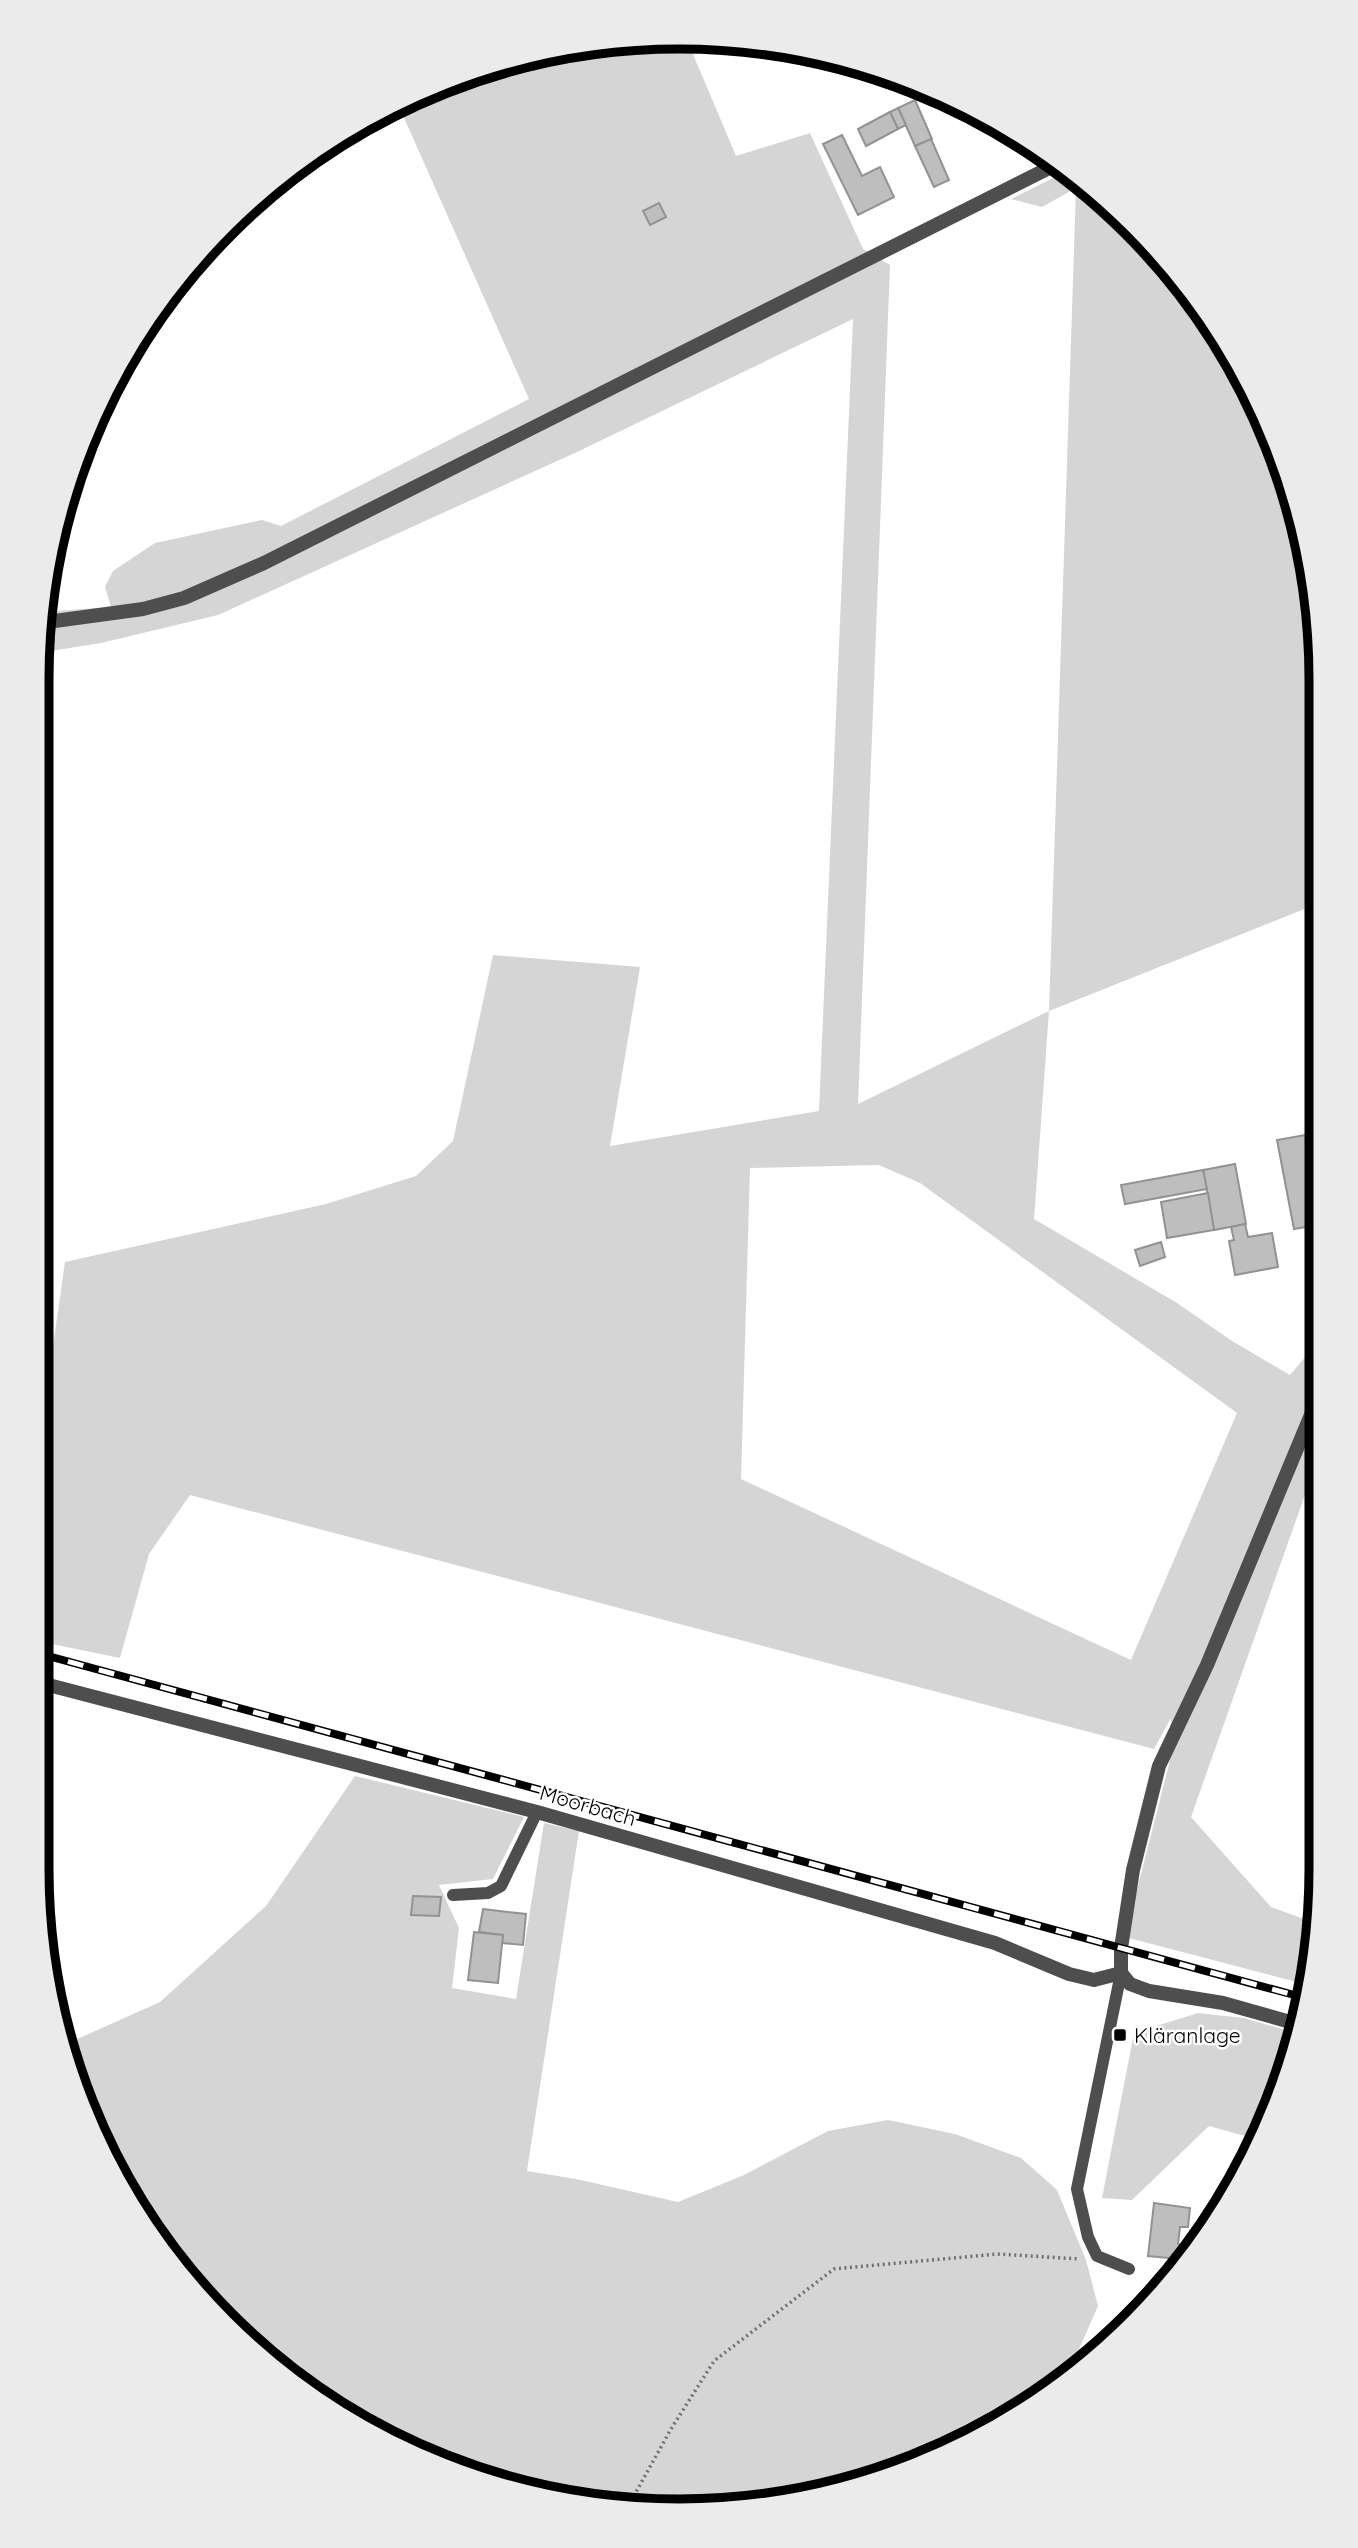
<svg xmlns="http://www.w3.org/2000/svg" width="1358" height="2548" viewBox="0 0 1358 2548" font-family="Quicksand,sans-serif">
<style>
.green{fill:#d5d5d5;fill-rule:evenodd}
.building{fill:#bebebe;stroke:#929292;stroke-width:2}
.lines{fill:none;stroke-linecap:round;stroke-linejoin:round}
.path{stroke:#707070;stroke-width:3.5;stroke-dasharray:2 3.5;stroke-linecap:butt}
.service{stroke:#4e4e4e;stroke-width:12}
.minor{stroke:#4e4e4e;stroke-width:14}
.rail-casing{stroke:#000;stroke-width:8}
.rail{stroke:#fff;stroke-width:5;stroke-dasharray:16;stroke-linecap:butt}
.poi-dot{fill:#000;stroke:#fff;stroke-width:2.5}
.labels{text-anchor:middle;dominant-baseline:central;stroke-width:5;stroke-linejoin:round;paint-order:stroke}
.street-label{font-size:21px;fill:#000;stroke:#fff}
.poi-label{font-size:21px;fill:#000;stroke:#fff;text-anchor:start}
.rim{fill:none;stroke:#000;stroke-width:9}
</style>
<rect width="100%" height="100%" fill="#fff"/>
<g class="green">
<path d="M637,38l50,2 49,116 74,-23 53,116 27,16 -32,839 191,-93 27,-823 -34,19 -31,-8 54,-27 68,53 80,98 74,149 29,179 1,253 -268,107 -15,208 143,84 55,38 58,34 28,-33v116l-127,359 80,90 47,17 -10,61 -183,-48 45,-177 1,-42 -17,31 -964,-254 -41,59 -29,104 -83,-17v-183l28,-196 261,-58 90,-28 37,-35 40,-186 147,12 -30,179 209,-35 34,-792 -276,133 -359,163 -117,28 -63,10 4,-41 69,-5 -6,-20 8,-16 42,-28 107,-23 19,6 248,-127 -132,-297 115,-43zM879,1165l41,18 317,230 -106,247 -390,-181 9,-311z"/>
<polygon points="355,1776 524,1817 493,1879 439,1885 459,1928 452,1988 516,1999 544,1823 579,1831 527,2171 576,2179 678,2202 744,2175 828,2131 888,2120 955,2134 1021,2158 1057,2190 1086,2260 1098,2306 1069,2372 925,2462 721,2510 513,2489 323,2403 170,2260 71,2076 66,2044 160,2002 266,1906"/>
<polygon points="1198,2013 1244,2018 1299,2034 1256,2139 1209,2126 1132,2200 1102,2198 1134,2033"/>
</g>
<g class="building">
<polygon points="915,100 932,139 915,146 898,108"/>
<polygon points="898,108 906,125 898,129 890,112"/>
<polygon points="890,112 898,129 866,146 858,129"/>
<polygon points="842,135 862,176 880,167 894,197 858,215 823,144"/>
<polygon points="931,139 949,180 934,187 915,146"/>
<polygon points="659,203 666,217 650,225 643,211"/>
<polygon points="1317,1133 1318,1225 1294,1229 1277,1140"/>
<polygon points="1235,1164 1246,1224 1214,1230 1203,1170"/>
<polygon points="1203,1170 1207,1189 1125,1204 1121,1185"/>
<polygon points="1208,1193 1214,1230 1167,1238 1161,1202"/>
<polygon points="1245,1224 1248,1237 1272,1233 1278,1267 1235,1275 1229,1241 1234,1240 1231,1227"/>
<polygon points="1161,1242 1165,1257 1140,1266 1135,1250"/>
<polygon points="413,1896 441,1897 439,1916 411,1915"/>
<polygon points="483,1909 526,1914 523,1945 502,1943 503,1935 479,1932"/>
<polygon points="474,1932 503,1935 498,1983 468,1980"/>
<polygon points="1154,2203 1190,2208 1188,2227 1180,2227 1178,2244 1190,2246 1179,2259 1148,2256"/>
</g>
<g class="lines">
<polyline class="path" points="631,2501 671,2429 714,2361 834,2269 997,2254 1080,2259"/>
<g class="service">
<polyline points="453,1895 488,1893 501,1886 537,1812"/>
<polyline points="1121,1973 1077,2189 1088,2237 1097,2256 1129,2269"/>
</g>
<g class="minor">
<polyline points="40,623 143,609 184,598 264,563 1055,165"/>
<polyline points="37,1682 537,1812 995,1943 1069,1974 1094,1980 1121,1973"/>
<polyline points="1301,2025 1223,2003 1149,1991 1130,1984 1121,1973 1121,1948 1133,1870 1159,1766 1207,1665 1318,1398"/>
</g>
<g class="rail-casing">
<polyline id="rail" points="37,1653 1305,1998"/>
</g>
<use href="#rail" class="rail"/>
</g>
<rect class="poi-dot" x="1113" y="2028" width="14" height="14" rx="3.5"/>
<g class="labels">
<g class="street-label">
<text transform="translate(588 1805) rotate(16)">Moorbach</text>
</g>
<g class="poi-label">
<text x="1134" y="2035">Kläranlage</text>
</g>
</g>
<path d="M0 0H1358V2548H0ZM679 49H679A630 630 0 0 1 1309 679V1869A630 630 0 0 1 679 2499H679A630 630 0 0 1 49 1869V679A630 630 0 0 1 679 49Z" fill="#ebebeb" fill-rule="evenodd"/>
<path class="rim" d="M679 49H679A630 630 0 0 1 1309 679V1869A630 630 0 0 1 679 2499H679A630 630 0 0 1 49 1869V679A630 630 0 0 1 679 49Z"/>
</svg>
